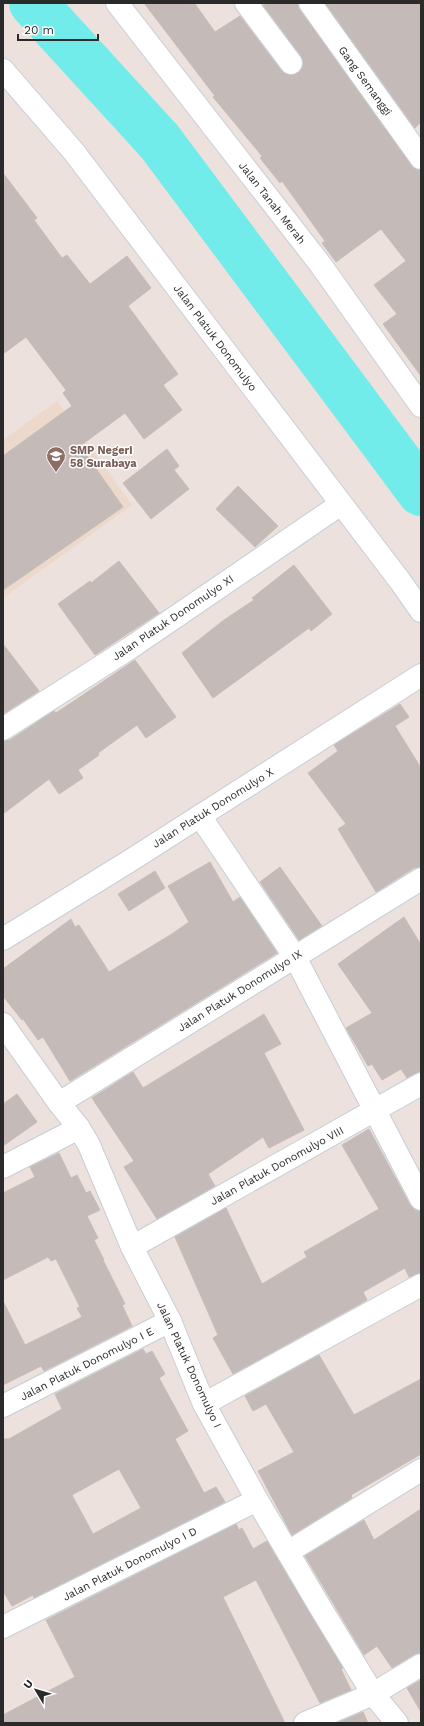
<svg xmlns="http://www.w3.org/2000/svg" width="424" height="1726" viewBox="0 0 424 1726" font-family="'Work Sans',sans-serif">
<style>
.education{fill:#edd9cc}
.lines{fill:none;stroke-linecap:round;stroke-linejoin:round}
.river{stroke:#71eceb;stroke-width:48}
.building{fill:#c4bbb9;stroke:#c7bcb6;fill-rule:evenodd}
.minor-casing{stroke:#c7ced7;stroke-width:24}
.minor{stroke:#fff;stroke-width:22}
.labels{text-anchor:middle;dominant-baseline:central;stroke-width:3;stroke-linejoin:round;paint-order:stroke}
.street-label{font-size:11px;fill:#2a2a2a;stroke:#fff}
.education-label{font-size:11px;font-weight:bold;fill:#785e54;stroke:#fff;text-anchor:start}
</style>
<rect width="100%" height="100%" fill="#ece1dc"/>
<polygon class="education" points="57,401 132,505 3,598 3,440"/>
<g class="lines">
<polyline class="river" points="33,3 160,142 421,492"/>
</g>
<g class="building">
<polygon points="144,3 195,4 215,32 240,16 281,70 286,74 292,75 298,73 302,68 303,62 301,56 263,5 267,3 298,3 300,10 411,165 416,169 421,170 421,376 383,324 397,314 374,285 406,261 381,229 336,262 322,243 325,241 282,181 280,183 260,158 262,156 213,97 215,96"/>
<polygon points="325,3 421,3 421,122 415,128"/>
<polygon points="3,173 37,218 34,220 62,258 67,255 90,284 127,256 151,288 128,306 178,374 163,385 182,410 144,439 125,413 80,446 123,507 3,590 3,456 72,406 63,393 66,390 26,337 3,354"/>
<polygon points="167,449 179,466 174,470 189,489 151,519 123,483"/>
<polygon points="238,486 278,526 255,547 216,509"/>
<polygon points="119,561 159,613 95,655 58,604 90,581 91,583"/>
<polygon points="294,565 332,614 311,631 309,628 213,698 182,653 224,620 254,600 252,598"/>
<polygon points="3,644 39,691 3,714"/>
<polygon points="135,660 176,717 146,738 137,725 98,753 99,755 78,770 83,778 59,794 49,779 3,814 3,741 10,740 54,711 56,713"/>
<polygon points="400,704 409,717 395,726 421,768 421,867 414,868 376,892 338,829 346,824 308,773 338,751 334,745"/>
<polygon points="210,862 233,902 240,897 277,953 70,1081 43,1037 38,1040 23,1019 22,1020 3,996 3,969 71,919 75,927 79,925 109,972 172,934 189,922 168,886"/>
<polygon points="280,867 322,926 299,940 260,882"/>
<polygon points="155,871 165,888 129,911 118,894"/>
<polygon points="404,917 421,945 421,1071 407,1078 401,1069 382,1080 372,1064 368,1066 346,1028 372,1013 338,964"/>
<polygon points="264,1014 281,1044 264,1053 304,1130 269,1148 263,1137 208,1174 215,1186 157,1219 124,1167 134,1161 92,1098 133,1072 143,1088"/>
<polygon points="17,1094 37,1122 3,1146 3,1104"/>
<polygon points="369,1129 410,1205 415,1210 421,1211 421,1273 409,1277 405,1268 363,1292 367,1300 233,1374 213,1338 218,1335 175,1237 226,1208 262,1284 307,1257 304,1252 379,1209 342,1145"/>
<polygon points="59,1153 71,1178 77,1175 86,1193 90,1191 100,1210 87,1216 98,1238 94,1240 104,1260 103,1260 125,1304 122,1305 132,1326 44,1371 41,1366 3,1385 3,1301 25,1345 82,1317 77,1308 80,1307 56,1259 51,1261 48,1257 3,1280 3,1193 35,1177 30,1167"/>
<path d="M143,1349l3,5 6,-3 13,23 -6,4 29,53 -13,8 29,54 12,-6 9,15 -191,96 -1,-3 -21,11 -9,-15v-152h6l53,-30 -7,-15zM119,1469l22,39 -48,26 -21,-39z"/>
<polygon points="319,1355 354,1415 421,1379 421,1454 351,1495 352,1498 292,1535 258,1471 294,1452 266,1404 253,1411 245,1396"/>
<polygon points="421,1509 421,1653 415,1654 392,1668 377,1646 364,1655 305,1556 364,1520 374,1540"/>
<polygon points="236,1524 239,1530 242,1528 253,1549 267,1541 343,1668 341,1669 351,1690 320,1703 256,1580 223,1597 285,1723 3,1723 3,1715 75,1677 46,1620"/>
<polygon points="421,1680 421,1712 407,1688"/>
<polygon points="363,1712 368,1723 337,1723"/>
</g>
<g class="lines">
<g class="minor-casing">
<g id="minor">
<polyline points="117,3 320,264 421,406"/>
<polyline points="246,3 291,63"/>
<polyline points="310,3 421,158"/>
<polyline points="3,70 74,152 400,581 421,611"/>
<polyline points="3,729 130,648 341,504"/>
<polyline points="200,816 295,957 421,1199"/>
<polyline points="3,939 128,862 421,675"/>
<polyline points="3,1024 59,1103 79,1128 89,1145 132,1247 170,1321 204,1404 257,1500 320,1607 373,1694 397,1723"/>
<polyline points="59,1103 421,879"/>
<polyline points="3,1167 79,1128"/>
<polyline points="132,1247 421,1084"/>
<polyline points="204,1404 421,1285"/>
<polyline points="3,1406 170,1321"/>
<polyline points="288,1552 421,1470"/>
<polyline points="3,1627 257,1500"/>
<polyline points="305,1723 373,1694 421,1665"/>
</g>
</g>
<use href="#minor" class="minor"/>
</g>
<defs>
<g id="school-pin" transform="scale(1)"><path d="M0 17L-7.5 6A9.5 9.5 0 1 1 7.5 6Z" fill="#8d6e63" stroke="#fff"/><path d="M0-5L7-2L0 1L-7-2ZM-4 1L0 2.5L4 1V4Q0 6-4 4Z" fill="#fff"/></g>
</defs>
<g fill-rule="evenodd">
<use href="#school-pin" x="56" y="456"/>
</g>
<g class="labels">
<g class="street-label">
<text transform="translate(365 81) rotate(54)">Gang Semanggi</text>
<text transform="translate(272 203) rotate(52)">Jalan Tanah Merah</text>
<text transform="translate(215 338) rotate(53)">Jalan Platuk Donomulyo</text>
<text transform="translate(173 618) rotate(-34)">Jalan Platuk Donomulyo XI</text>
<text transform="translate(213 808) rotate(-32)">Jalan Platuk Donomulyo X</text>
<text transform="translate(240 991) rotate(-32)">Jalan Platuk Donomulyo IX</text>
<text transform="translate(277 1166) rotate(-29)">Jalan Platuk Donomulyo VIII</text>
<text transform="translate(87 1364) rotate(-27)">Jalan Platuk Donomulyo I E</text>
<text transform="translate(189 1365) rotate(65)">Jalan Platuk Donomulyo I</text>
<text transform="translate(130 1564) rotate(-27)">Jalan Platuk Donomulyo I D</text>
</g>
<g class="education-label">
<text x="70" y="450">SMP Negeri<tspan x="70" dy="13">58 Surabaya</tspan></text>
</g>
</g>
<rect width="424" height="1726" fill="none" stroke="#2a2a2a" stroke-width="8"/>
<g transform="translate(36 1690) rotate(308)" stroke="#ffffff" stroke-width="3" paint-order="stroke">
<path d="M0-3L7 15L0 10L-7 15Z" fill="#2a2a2a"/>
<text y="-6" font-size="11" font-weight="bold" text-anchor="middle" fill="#2a2a2a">U</text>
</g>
<path d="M18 34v6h80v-6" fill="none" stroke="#2a2a2a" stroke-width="2"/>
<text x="24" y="34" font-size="12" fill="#2a2a2a" stroke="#ffffff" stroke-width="3" paint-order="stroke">20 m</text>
</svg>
